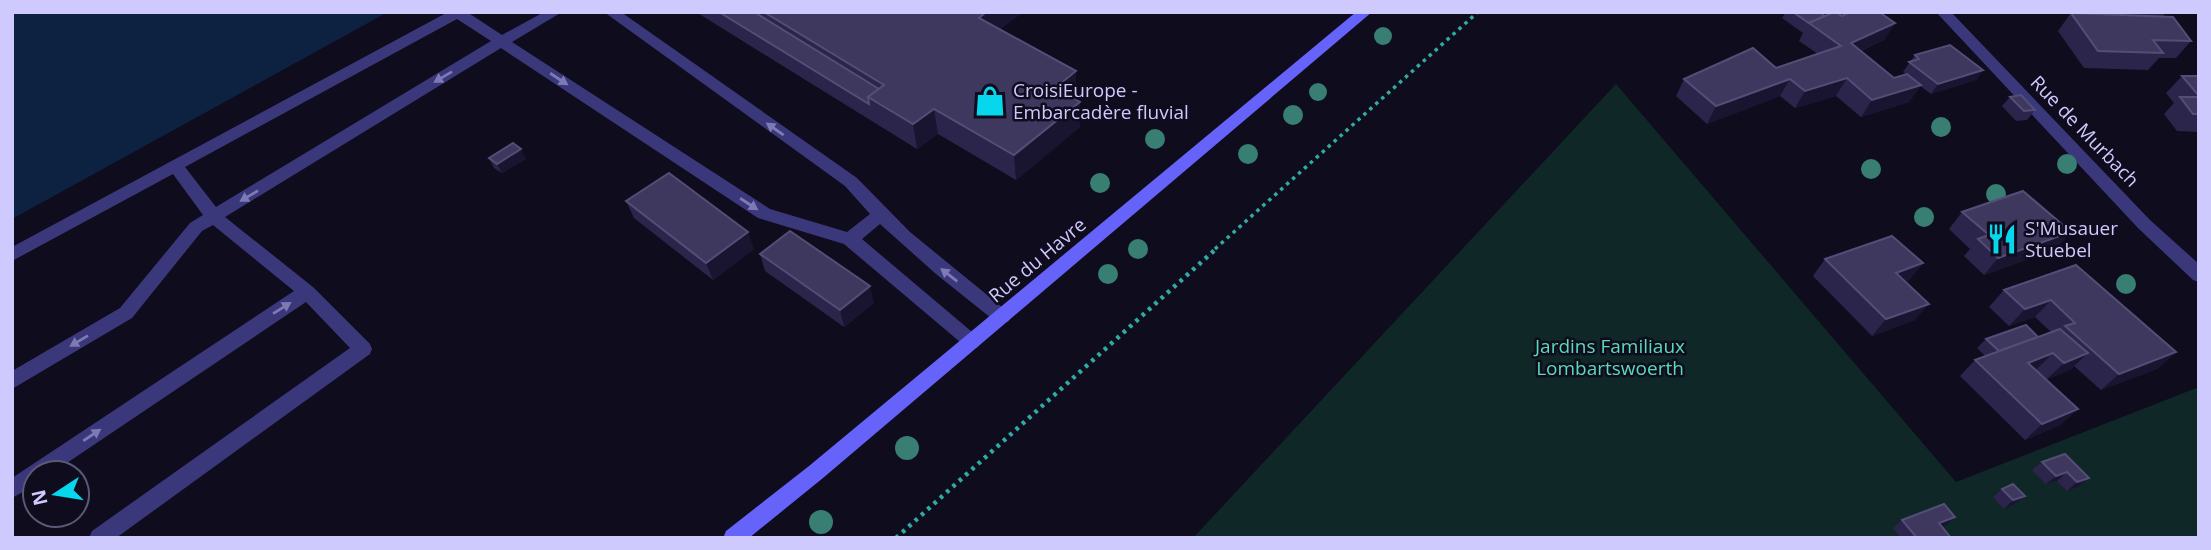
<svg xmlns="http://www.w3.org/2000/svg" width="2211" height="550" viewBox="0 0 2211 550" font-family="'Open Sans',sans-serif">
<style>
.green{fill:#0f2726}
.water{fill:#0d2140}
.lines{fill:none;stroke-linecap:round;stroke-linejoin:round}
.path-far1{stroke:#30aba3;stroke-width:3.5;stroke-dasharray:3.5 4.5;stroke-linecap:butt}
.path{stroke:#30aba3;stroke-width:4.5;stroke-dasharray:3.5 5;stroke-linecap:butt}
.service{fill:#3a387b;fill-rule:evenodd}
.minor{fill:#3a387b;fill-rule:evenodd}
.secondary{fill:#6663fb;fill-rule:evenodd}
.tree{fill:#387e73}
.wall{fill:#2c254b}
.shaded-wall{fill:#191430}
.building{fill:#3e375e;stroke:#544e77;stroke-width:2}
.oneway{fill:#7d7ab6}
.labels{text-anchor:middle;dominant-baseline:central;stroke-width:5;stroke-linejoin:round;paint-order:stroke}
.poi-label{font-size:19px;fill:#cfcafe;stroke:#0f0c1d;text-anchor:start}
.street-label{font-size:19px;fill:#cfcafe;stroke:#0f0c1d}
.park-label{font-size:19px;fill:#59dbb9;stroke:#0f0c1d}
</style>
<rect width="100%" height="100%" fill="#0f0c1d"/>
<polygon class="green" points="1616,84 1956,482 2199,387 2199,538 1193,538"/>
<polygon class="water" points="12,12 388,12 12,219"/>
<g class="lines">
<polyline class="path-far1" points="1215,249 1478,12"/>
<polyline class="path" points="896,538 1217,248"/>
<path class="service" d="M448,12h19l35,23 42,-23h18l-50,30 258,167 77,23 23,-18 -25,-28 -241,-174h17l236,166 53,54 98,80 3,5 -3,5h-12l-60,-48 -56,-50 -18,15 116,98 3,5 -3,5 -6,2 -6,-2 -122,-103 -86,-26 -257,-170 -276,169 88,70 57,57 2,5 -2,5 -254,184h-27l3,-7 258,-183 -44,-46 -254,171h-17v12l-23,13v-20l282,-187 -81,-66 -11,6 -70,87 -120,71v-18l108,-63 70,-85 13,-8 -30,-41 -161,87v-14zM457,19l34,22 -275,166 -31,-40z"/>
<polygon class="minor" points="1936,12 1951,12 2150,220 2199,264 2199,282 2193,280 2138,228"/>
<polygon class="secondary" points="1356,12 1372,12 823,478 749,538 723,538 726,531 809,466"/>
</g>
<g class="tree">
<circle cx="1383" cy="36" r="9"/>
<circle cx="1318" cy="92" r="9"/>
<circle cx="1293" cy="115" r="10"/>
<circle cx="1941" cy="127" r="10"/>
<circle cx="1155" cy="139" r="10"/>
<circle cx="1248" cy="154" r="10"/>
<circle cx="2067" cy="164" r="10"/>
<circle cx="1871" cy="169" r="10"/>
<circle cx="1100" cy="183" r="10"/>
<circle cx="1996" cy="194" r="10"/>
<circle cx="1924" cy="217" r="10"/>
<circle cx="1138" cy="249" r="10"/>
<circle cx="1108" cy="274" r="10"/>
<circle cx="2126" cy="284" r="10"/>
<circle cx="907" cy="448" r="12"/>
<circle cx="821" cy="522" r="12"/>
</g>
<g class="wall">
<polygon points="696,12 1023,12 1000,29 1076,71 1076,96 1074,98 1080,127 1016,180 938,134 917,149"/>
<polygon points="1786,12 1819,12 1825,16 1842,16 1895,23 1884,40 1861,51 1894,78 1906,74 1903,72 1915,55 1983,70 1976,80 1931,94 1920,86 1909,102 1861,117 1836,96 1795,108 1780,96 1707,124 1676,96 1684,79 1776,68 1818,54 1799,41 1803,33 1782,18"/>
<polygon points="2104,12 2166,12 2162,17 2191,41 2176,58 2159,58 2148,70 2084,68 2058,31 2071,13 2106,15"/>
<polygon points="2182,76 2199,76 2199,132 2177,131 2164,114 2174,103 2166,93"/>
<polygon points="2010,97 2035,110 2027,120 2016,121 2002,106"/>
<polygon points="489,158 526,159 502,173 494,168"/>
<polygon points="626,201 754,249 713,280 634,218"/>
<polygon points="1962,212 2056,249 1984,275 1964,256 1970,249 1949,229"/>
<polygon points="760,254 874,303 844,327 765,271"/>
<polygon points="1825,259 1923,263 1909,280 1906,281 1915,320 1872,336 1813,276"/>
<polygon points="2076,265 2176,352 2157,369 2101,390 2074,366 2070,370 2047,379 2036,370 2078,409 2060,425 2025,440 1960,376 1975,360 1985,356 1977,348 1986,339 2038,337 2051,332 2035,317 2009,326 1989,307 2004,290"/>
<polygon points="2042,462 2089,478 2078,487 2067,491 2057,481 2046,484 2032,470"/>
<polygon points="2002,489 2025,496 2015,504 2004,509 1993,497"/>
<polygon points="1902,520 1946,526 1942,527 1951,538 1901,538 1893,528"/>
</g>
<g class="shaded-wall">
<polygon points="986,12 1023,12 982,42 979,18"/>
<polygon points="1895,23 1884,40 1840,60 1851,43"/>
<polygon points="1983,70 1976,80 1931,94 1938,84"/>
<polygon points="1076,71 1076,96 1057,113 1055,88"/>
<polygon points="1847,78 1836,96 1795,108 1805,91"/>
<polygon points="1790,79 1780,96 1707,124 1716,106"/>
<polygon points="1921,85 1909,102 1861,117 1872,100"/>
<polygon points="1080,102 1080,127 1016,180 1014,155"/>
<polygon points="934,109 938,134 917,149 913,124"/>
<polygon points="521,149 526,159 502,173 497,164"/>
<polygon points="748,232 754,249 713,280 706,263"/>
<polygon points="2071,232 2056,249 1984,275 1998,258"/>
<polygon points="1923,263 1909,280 1883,290 1896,273"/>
<polygon points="870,286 874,303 844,327 840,310"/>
<polygon points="2051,300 2035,317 2009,326 2025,309"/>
<polygon points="1929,304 1915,320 1872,336 1886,319"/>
<polygon points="2176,352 2157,369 2101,390 2119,374"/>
<polygon points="2053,353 2036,370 2012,379 2028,363"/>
<polygon points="2088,353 2070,370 2047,379 2064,363"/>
<polygon points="2078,409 2060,425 2025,440 2042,424"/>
<polygon points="2067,472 2057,481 2046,484 2056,476"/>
<polygon points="2089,478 2078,487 2067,491 2077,482"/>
<polygon points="2025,496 2015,504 2004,509 2013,500"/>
<polygon points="1955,517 1946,526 1930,531 1939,523"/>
</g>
<g class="building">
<polygon points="719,12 754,12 879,89 868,97 869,104"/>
<polygon points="764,12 986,12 979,18 1076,71 1055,88 1080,102 1014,155 934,109 913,124 868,97 884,85"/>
<polygon points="1793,12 1819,12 1825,16 1809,23"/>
<polygon points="1834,12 1836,12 1842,16 1850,12 1879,12 1895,23 1851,43 1894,78 1907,74 1921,85 1872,100 1847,78 1805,91 1790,79 1716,106 1684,79 1753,48 1776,68 1841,46 1809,23"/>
<polygon points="2071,13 2173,17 2191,41 2153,40 2163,53 2098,51"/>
<polygon points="1950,45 1983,70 1938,84 1909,62 1919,59 1915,55"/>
<polygon points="2182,76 2199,76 2199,96"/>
<polygon points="2021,95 2035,110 2024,111 2010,97"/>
<polygon points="2180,97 2199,97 2199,114 2193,114"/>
<polygon points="513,143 521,149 497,164 489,158"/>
<polygon points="669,173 748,232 706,263 626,201"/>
<polygon points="2023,191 2071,232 1998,258 1978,239 1989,235 1962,212"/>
<polygon points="790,231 870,286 840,310 760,254"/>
<polygon points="1892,236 1923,263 1896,273 1929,304 1886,319 1825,259"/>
<polygon points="2076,265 2176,352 2119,374 2065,326 2075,323 2051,300 2025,309 2004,290"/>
<polygon points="2026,325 2038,337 1999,351 1986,339"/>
<polygon points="2060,329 2088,353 2064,363 2053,353 2028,363 2078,409 2042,424 1975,360"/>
<polygon points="2065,454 2089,478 2077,482 2067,472 2056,476 2042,462"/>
<polygon points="2013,484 2025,496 2013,500 2002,489"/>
<polygon points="1944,504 1955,517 1939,523 1951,538 1917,538 1902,520"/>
</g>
<defs><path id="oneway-solid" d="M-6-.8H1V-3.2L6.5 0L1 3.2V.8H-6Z" transform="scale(1.75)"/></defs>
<g class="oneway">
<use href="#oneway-solid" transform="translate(443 77) rotate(149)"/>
<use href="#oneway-solid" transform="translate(559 79) rotate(33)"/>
<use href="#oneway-solid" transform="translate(775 129) rotate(-145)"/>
<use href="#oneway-solid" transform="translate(249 196) rotate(149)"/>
<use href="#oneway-solid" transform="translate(749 204) rotate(33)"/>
<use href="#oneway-solid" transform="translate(949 275) rotate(-142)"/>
<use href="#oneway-solid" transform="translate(282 308) rotate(-32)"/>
<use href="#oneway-solid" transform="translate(79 341) rotate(149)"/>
<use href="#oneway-solid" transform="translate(92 435) rotate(-34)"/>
</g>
<defs>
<g id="shop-bare" transform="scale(2.415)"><path d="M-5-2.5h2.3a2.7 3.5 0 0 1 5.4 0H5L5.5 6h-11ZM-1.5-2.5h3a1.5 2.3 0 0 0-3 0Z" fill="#06d7ed" stroke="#0f0c1d" stroke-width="2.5" paint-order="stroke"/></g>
<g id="restaurant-bare" transform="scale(2.415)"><path d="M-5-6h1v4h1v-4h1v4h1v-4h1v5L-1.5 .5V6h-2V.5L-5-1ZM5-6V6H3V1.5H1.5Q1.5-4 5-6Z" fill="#06d7ed" stroke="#0f0c1d" stroke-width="2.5" paint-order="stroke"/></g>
</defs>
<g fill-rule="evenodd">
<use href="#shop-bare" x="990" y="101"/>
<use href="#restaurant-bare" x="2002" y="239"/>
</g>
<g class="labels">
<g class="poi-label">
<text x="1013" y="90">CroisiEurope -<tspan x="1013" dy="22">Embarcadère fluvial</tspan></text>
<text x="2025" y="228">S'Musauer<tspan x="2025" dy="22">Stuebel</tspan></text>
</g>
<g class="street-label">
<text transform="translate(2085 131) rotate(46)">Rue de Murbach</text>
<text transform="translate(1037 260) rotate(-40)">Rue du Havre</text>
</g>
<g class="park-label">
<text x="1610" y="346">Jardins Familiaux<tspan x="1610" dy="22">Lombartswoerth</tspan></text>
</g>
</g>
<rect width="2211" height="550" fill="none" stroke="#cfcafe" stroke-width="28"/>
<g transform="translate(56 494) rotate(258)"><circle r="33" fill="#0f0c1d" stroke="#5c5877" stroke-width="2"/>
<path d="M0-5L12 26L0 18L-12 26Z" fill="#06d7ed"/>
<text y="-10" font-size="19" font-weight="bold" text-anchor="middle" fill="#cfcafe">N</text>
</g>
</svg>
